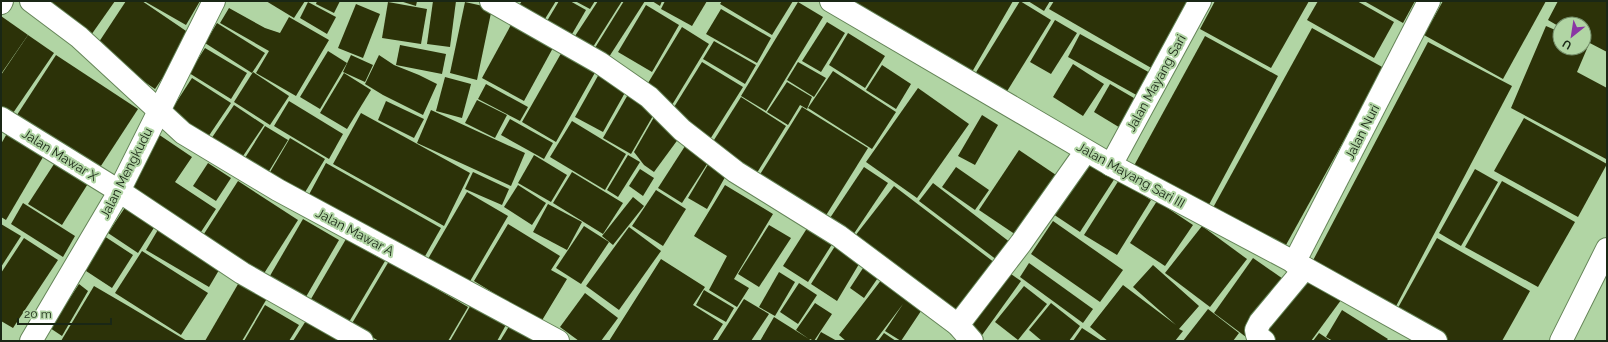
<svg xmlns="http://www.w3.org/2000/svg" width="1608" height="342" viewBox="0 0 1608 342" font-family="Raleway,sans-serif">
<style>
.building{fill:#2c3208}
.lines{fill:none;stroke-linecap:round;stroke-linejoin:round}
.minor-casing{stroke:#658558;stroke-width:24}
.minor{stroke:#fff;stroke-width:22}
.labels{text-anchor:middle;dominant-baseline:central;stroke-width:4;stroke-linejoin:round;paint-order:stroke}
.street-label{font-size:13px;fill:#1a2715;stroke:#b1d5a4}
</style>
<rect width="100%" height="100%" fill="#b1d5a4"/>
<g class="building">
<polygon points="35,1 115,1 89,38"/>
<polygon points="126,1 142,1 192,35 155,89 95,48"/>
<polygon points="144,1 200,1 186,25"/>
<polygon points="266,1 305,1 294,18"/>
<polygon points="317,1 340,1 334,13 316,4"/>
<polygon points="400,1 417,1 416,6"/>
<polygon points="433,1 456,1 450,47 427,44"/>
<polygon points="522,1 556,1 540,27 515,11"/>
<polygon points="559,1 570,1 586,10 568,41 544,26"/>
<polygon points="575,1 595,1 590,9"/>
<polygon points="598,1 622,1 593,47 575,36"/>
<polygon points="624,1 645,1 607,60 593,51"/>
<polygon points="652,1 662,1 660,6"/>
<polygon points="665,1 707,1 692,26 661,9"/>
<polygon points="722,1 793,1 772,35 720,4"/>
<polygon points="850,1 1013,1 972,72"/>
<polygon points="1020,1 1051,20 1006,93 975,74"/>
<polygon points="1028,1 1050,1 1044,11"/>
<polygon points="1054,1 1192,1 1153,69 1049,9"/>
<polygon points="1215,1 1309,1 1271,68 1200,29"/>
<polygon points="1318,1 1357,1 1394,22 1374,58 1307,20"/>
<polygon points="1364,1 1415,1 1403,23"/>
<polygon points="1443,1 1546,1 1503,79 1424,35"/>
<polygon points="1558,1 1607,1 1607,52 1584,40 1584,24 1560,24 1560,27 1548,20"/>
<polygon points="308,2 336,17 327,34 300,18"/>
<polygon points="388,2 427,9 421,44 382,38"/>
<polygon points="465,2 492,8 477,80 450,73"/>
<polygon points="798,2 823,17 766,111 741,96"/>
<polygon points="356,4 380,14 363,58 338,48"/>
<polygon points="646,5 679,25 652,72 618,52"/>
<polygon points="229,8 265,28 280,33 289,17 329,40 296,96 256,73 269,51 220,23"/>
<polygon points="721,9 771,38 757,63 706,34"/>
<polygon points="1,16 28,35 1,74"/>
<polygon points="1055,20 1077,33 1051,74 1030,62"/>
<polygon points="827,22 845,33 821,72 802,61"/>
<polygon points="217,23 265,53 252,73 205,43"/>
<polygon points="512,23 554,46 524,101 482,78"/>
<polygon points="1546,26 1560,32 1560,48 1584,48 1584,42 1589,44 1577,72 1607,88 1607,157 1606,159 1511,108"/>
<polygon points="682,27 709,44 672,105 645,88"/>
<polygon points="1312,28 1384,68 1281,254 1209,215"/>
<polygon points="848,33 885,56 865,88 829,65"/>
<polygon points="1080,34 1152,74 1140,97 1068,57"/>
<polygon points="28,35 54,53 11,116 1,109 1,75"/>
<polygon points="1205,36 1278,76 1204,214 1130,173"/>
<polygon points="714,41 756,65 745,84 703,59"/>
<polygon points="1428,42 1512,86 1393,312 1309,268"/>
<polygon points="400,45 446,54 442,74 396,65"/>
<polygon points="205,48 247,73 231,99 189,73"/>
<polygon points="563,50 597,69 556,142 522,122"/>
<polygon points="328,51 347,63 320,109 300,97"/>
<polygon points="56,55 138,109 97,172 15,118"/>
<polygon points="351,55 373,65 365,82 343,72"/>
<polygon points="379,55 394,65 419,75 437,84 423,115 383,95 365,84"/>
<polygon points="702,62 743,87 707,144 671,112"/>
<polygon points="798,62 826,78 814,97 787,80"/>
<polygon points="1073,64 1104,84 1083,116 1053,97"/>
<polygon points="882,65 911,84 896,109 866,90"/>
<polygon points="833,71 896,112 872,149 808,108"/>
<polygon points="253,72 289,96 270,125 234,102"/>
<polygon points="344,73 371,90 347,129 320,113"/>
<polygon points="599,74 627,89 603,132 575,117"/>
<polygon points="445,77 471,84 462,118 436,111"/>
<polygon points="192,78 231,103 206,140 168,115"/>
<polygon points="787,82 812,97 807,109 800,105 788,125 767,112"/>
<polygon points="486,84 528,107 520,121 478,99"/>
<polygon points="1110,84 1139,101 1122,129 1094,112"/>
<polygon points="918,88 969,124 917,198 866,162"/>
<polygon points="630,91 658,107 631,154 603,138"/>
<polygon points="741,97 786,126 755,176 709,148"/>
<polygon points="477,100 507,115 495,138 465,123"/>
<polygon points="289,101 343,134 329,159 274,126"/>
<polygon points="386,101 424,119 414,138 378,120"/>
<polygon points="234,105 264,125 237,165 207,145"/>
<polygon points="802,107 868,148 825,217 759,176"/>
<polygon points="431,110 525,153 511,186 417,143"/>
<polygon points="657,112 679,138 654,172 644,165 634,152"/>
<polygon points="361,113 470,173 444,226 333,164"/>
<polygon points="982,115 998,125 975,165 958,156"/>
<polygon points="1524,118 1607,164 1578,217 1494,171"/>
<polygon points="510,119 553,143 544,159 501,135"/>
<polygon points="572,121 626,154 605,190 550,157"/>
<polygon points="265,126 288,140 263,181 240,166"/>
<polygon points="9,130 46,152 6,220 1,217 1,144"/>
<polygon points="158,134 192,157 175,182 216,209 199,235 124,186"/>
<polygon points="290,138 325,159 301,199 266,179"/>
<polygon points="687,143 711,158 682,203 658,188"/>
<polygon points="1019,150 1059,177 1019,237 979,210"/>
<polygon points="534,155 567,175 551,202 518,183"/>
<polygon points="628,155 640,162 618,197 607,190"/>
<polygon points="56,161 89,182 62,225 28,204"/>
<polygon points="710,161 728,172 707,209 688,198"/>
<polygon points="1088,161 1115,178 1080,232 1053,214"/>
<polygon points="208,163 231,178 216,201 193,186"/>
<polygon points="326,163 441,228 420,265 305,202"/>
<polygon points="864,167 888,183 851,238 828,221"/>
<polygon points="956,167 989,190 975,210 942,187"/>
<polygon points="640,169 654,178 643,196 629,186"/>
<polygon points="1475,169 1498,182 1461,246 1439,233"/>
<polygon points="473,172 509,189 502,205 465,189"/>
<polygon points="572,172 623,203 603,234 553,203"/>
<polygon points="1119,180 1151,200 1117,255 1084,235"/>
<polygon points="238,181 298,220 263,275 202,237"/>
<polygon points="1502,181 1575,222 1538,287 1465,247"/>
<polygon points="933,183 1011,243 997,260 919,201"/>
<polygon points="518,185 546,203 532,225 504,207"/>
<polygon points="725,185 773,214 734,279 749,288 737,307 709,290 727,256 694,236"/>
<polygon points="894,186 999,266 959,316 855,236"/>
<polygon points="656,190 686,209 663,246 632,226"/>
<polygon points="467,192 508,216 469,283 428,259"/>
<polygon points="633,197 644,206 613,245 602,236"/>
<polygon points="1157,201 1193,225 1165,266 1130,243"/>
<polygon points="23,203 75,236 63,257 11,224"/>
<polygon points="128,203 157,223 138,253 108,233"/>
<polygon points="548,204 582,222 567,250 533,232"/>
<polygon points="303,219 339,240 303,302 267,281"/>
<polygon points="1053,221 1123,270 1100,302 1031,254"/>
<polygon points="811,222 836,238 808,282 783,266"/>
<polygon points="1,224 21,236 1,267"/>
<polygon points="508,224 560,256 551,270 567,279 541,322 474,281"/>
<polygon points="769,225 791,238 759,287 738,274"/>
<polygon points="584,226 609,242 581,284 556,268"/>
<polygon points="1202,226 1247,259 1210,307 1165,273"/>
<polygon points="629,227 661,251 619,310 586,286"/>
<polygon points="159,228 222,265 209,287 146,250"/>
<polygon points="104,236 133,255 112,288 83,269"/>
<polygon points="24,238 58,260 13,328 1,321 1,273"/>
<polygon points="1437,238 1530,291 1502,341 1440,341 1394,315"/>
<polygon points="346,239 385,261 349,322 311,299"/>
<polygon points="837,243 862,259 837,301 811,284"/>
<polygon points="142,251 208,293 181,335 115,293"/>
<polygon points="1253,258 1286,281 1246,337 1214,313"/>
<polygon points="661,259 705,287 693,305 723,324 712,341 609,341"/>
<polygon points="389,261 468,307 448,341 379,341 351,325"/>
<polygon points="867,262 882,272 864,298 850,288"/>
<polygon points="1029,263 1093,309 1083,323 1020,277"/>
<polygon points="1153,265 1199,306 1179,329 1183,331 1175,341 1108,341 1090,327 1123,285 1176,325 1133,287"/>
<polygon points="1004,269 1021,281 980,338 963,326"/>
<polygon points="779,272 795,282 775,316 759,307"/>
<polygon points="1311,272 1344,296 1311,341 1264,341 1262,339"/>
<polygon points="241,279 269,295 242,341 205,341"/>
<polygon points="882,279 907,299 906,300 921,311 901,341 885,331 903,304 875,341 846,341 839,335"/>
<polygon points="799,283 817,295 798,324 780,312"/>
<polygon points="79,284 88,291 62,336 50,328"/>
<polygon points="94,286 130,307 187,341 61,341"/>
<polygon points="1024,286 1047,304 1018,340 995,322"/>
<polygon points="704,290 734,308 726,322 696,305"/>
<polygon points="585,293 618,318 601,341 579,341 560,327"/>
<polygon points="744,299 769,314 751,341 717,341"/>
<polygon points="472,303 507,323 497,341 450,341"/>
<polygon points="815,303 832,314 814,341 810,339 809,341 760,341 774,317 809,339 796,330"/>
<polygon points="1051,303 1080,326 1069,341 1042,341 1029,330"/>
<polygon points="265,305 299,325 289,341 244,341"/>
<polygon points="1208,309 1239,333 1233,341 1183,341"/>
<polygon points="1342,310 1388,339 1386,341 1333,341 1326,337"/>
<polygon points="309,316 354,341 293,341"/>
<polygon points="511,323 540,341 500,341"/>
<polygon points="1082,328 1102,341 1073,341"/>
<polygon points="821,332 837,341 816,341"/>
<polygon points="884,333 896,341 878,341"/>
<polygon points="1319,333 1331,341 1313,341"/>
</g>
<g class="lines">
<g class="minor-casing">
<g id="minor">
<polyline points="31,1 79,37 183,133 278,190 558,341"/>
<polyline points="491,1 600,63 649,97 682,130 736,172 839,236 958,325 972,341"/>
<polyline points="831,1 1111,165 1305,268 1436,341"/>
<polyline points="1,3 2,1"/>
<polyline points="1,118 119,191 242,273 362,341"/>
<polyline points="1111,165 1200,1"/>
<polyline points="1294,263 1429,1"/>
<polyline points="958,325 1021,243 1086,151"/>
<polyline points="31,341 116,197 214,1"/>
<polyline points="1264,341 1257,335 1256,330 1260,322 1305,268"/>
<polyline points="1561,341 1607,249"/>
</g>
</g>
<use href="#minor" class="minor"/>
</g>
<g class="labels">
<g class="street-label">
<text transform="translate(1156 83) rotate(-61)">Jalan Mayang Sari</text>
<text transform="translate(1362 132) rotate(-63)">Jalan Nuri</text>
<text transform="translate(60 155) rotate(32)">Jalan Mawar X</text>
<text transform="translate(126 173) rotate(-63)">Jalan Mengkudu</text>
<text transform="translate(1131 175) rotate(29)">Jalan Mayang Sari III</text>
<text transform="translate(355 232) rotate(28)">Jalan Mawar A</text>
</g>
</g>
<rect width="1608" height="342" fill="none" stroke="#1a2715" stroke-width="4"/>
<g transform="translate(1572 36) rotate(210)"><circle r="19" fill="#b1d5a4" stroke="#758f6b"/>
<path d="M0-3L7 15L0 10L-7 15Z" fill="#8a36a4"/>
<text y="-6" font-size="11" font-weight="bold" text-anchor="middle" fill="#1a2715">U</text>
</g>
<path d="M18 318v6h93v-6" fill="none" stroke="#1a2715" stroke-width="2"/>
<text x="24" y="318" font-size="12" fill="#1a2715" stroke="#b1d5a4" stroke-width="3" paint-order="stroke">20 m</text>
</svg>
